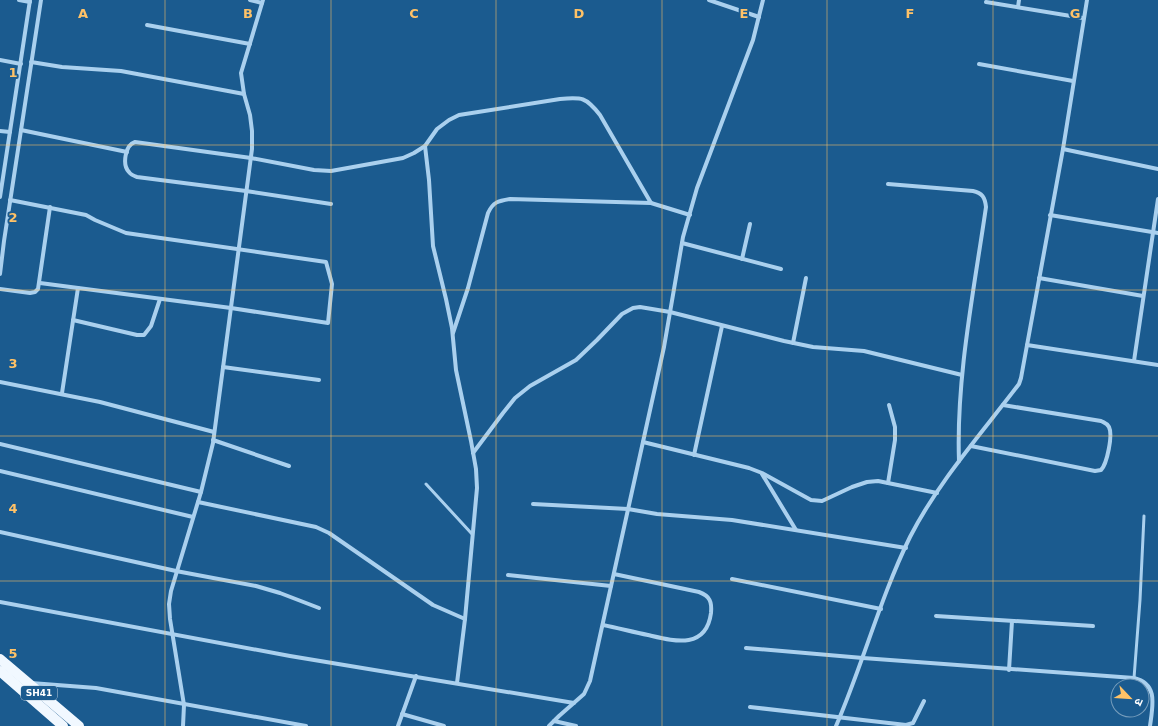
<svg xmlns="http://www.w3.org/2000/svg" width="1158" height="726" viewBox="0 0 1158 726" font-family="'DejaVu Sans','Noto Sans Devanagari',sans-serif">
<style>
.lines{fill:none;stroke-linecap:round;stroke-linejoin:round}
.lane{stroke:#aad0ee;stroke-width:3}
.street{stroke:#aad0ee;stroke-width:4}
.primary{stroke:#f1f8ff;stroke-width:10}
.grid{fill:none;stroke:#ffc267;stroke-width:1;stroke-opacity:0.55}
.labels{text-anchor:middle;dominant-baseline:central;stroke-width:4;stroke-linejoin:round;paint-order:stroke}
.shield{fill:#1b5b8f;stroke:#bbcedd;stroke-width:1}
.shield-label{font-size:9px;font-weight:bold;fill:#fff}
.grid-label{font-size:13px;text-anchor:middle;font-weight:bold;fill:#ffc267;stroke:#1b5b8f;stroke-width:4;stroke-linejoin:round;paint-order:stroke}
</style>
<rect width="100%" height="100%" fill="#1b5b8f"/>
<g class="lines">
<g class="lane">
<polyline points="426,484 472,534"/>
<polyline points="1134,678 1140,600 1144,516"/>
</g>
<g class="street">
<polyline points="19,0 30,2"/>
<polyline points="250,0 262,3"/>
<polyline points="709,0 759,17"/>
<polyline points="986,2 1083,18"/>
<polyline points="1018,7 1019,0"/>
<polyline points="147,25 250,44"/>
<polyline points="0,60 21,64"/>
<polyline points="31,62 62,67 121,71 244,94"/>
<polyline points="979,64 1073,81"/>
<polyline points="21,130 127,152"/>
<polyline points="0,131 10,132"/>
<polyline points="425,146 429,180 433,246 446,299 452,328 456,370 471,441 476,469 477,488 465,619 457,683"/>
<polyline points="1063,149 1158,169"/>
<path d="M888,184l85,7c9,2 12,6 13,16 -12,83 -30,171 -27,254"/>
<polyline points="0,197 30,0"/>
<polyline points="10,200 86,215 95,220 126,233 326,262 332,284 328,323 231,308 40,283"/>
<path d="M331,204l-85,-13 -109,-14c-3,-1 -6,-2 -8,-5 -7,-7 -4,-27 6,-30l116,16 63,12 17,1 72,-13 11,-5 11,-7 12,-17 12,-9 10,-5 101,-16c22,-2 26,-2 40,16l51,88"/>
<polyline points="1050,215 1158,233"/>
<polyline points="682,243 781,269"/>
<polyline points="742,259 750,224"/>
<polyline points="0,274 4,241 41,0"/>
<polyline points="1039,278 1143,296"/>
<polyline points="0,289 30,293 35,292 38,289 50,207"/>
<polyline points="73,320 137,335 144,335 151,326 160,299"/>
<path d="M453,333l15,-45 20,-75c5,-11 10,-12 22,-14l141,4 39,12"/>
<polyline points="793,343 806,278"/>
<polyline points="1027,345 1158,365"/>
<polyline points="1134,361 1158,199"/>
<polyline points="223,367 319,380"/>
<polyline points="0,382 100,402 214,432"/>
<polyline points="62,393 78,288"/>
<polyline points="213,440 289,466"/>
<polyline points="643,442 749,468 762,473 811,500 822,501 852,487 867,482 878,481 937,493"/>
<polyline points="0,444 201,492"/>
<path d="M971,446l124,25 6,-1c6,-6 12,-35 8,-43 -2,-4 -4,-4 -8,-6l-98,-16"/>
<polyline points="473,453 503,413 515,398 530,386 576,360 597,340 622,314 633,308 640,307 670,312 784,341 813,347 864,351 962,375"/>
<polyline points="694,455 722,326"/>
<polyline points="0,471 193,517"/>
<polyline points="762,474 796,530"/>
<polyline points="888,483 895,440 895,427 889,405"/>
<polyline points="198,502 316,527 329,533 433,605 465,619"/>
<polyline points="533,504 628,509 657,514 732,520 906,548"/>
<polyline points="0,532 176,571 256,586 280,593 319,608"/>
<polyline points="508,575 611,586"/>
<polyline points="732,579 881,609"/>
<polyline points="0,602 290,656 574,703"/>
<polyline points="936,616 1093,626"/>
<path d="M603,625c15,3 30,7 45,10 26,6 58,15 63,-22 1,-11 -1,-17 -12,-21l-85,-18"/>
<path d="M746,648l117,10 271,20c24,6 19,26 16,48"/>
<polyline points="1009,670 1012,621"/>
<polyline points="31,683 96,688 306,726"/>
<polyline points="750,707 906,725 913,723 924,701"/>
<polyline points="402,714 444,726"/>
<polyline points="554,721 576,726"/>
<polyline points="183,726 184,705 170,619 169,604 171,591 201,492 213,443 252,149 252,131 250,115 244,94 241,73 263,0"/>
<polyline points="398,726 416,676"/>
<polyline points="549,726 559,716 584,694 590,681 664,347 683,237 697,188 753,40 763,0"/>
<path d="M836,726c27,-62 44,-128 74,-189 28,-55 71,-103 109,-153l2,-6 42,-229 24,-149"/>
</g>
<g class="primary">
<polyline points="0,659 79,726"/>
<polyline points="0,671 63,726"/>
</g>
</g>
<path class="grid" d="M165,0v726M331,0v726M496,0v726M662,0v726M827,0v726M993,0v726M0,145h1158M0,290h1158M0,436h1158M0,581h1158"/>
<g class="labels">
<rect class="shield" x="21" y="686" width="36" height="14" rx="3"/>
<g class="shield-label">
<text x="39" y="693">SH41</text>
</g>
</g>
<g class="grid-label">
<text x="83" y="18">A</text>
<text x="248" y="18">B</text>
<text x="414" y="18">C</text>
<text x="579" y="18">D</text>
<text x="744" y="18">E</text>
<text x="910" y="18">F</text>
<text x="1075" y="18">G</text>
<text x="13" y="77">1</text>
<text x="13" y="222">2</text>
<text x="13" y="368">3</text>
<text x="13" y="513">4</text>
<text x="13" y="658">5</text>
</g>
<g transform="translate(1130 698) rotate(115)"><circle r="19" fill="#1b5b8f" stroke="#769dbc"/>
<path d="M0-3L7 15L0 10L-7 15Z" fill="#ffc267"/>
<text y="-6" font-size="11" font-weight="bold" text-anchor="middle" fill="#ffffff">उ</text>
</g>
</svg>
